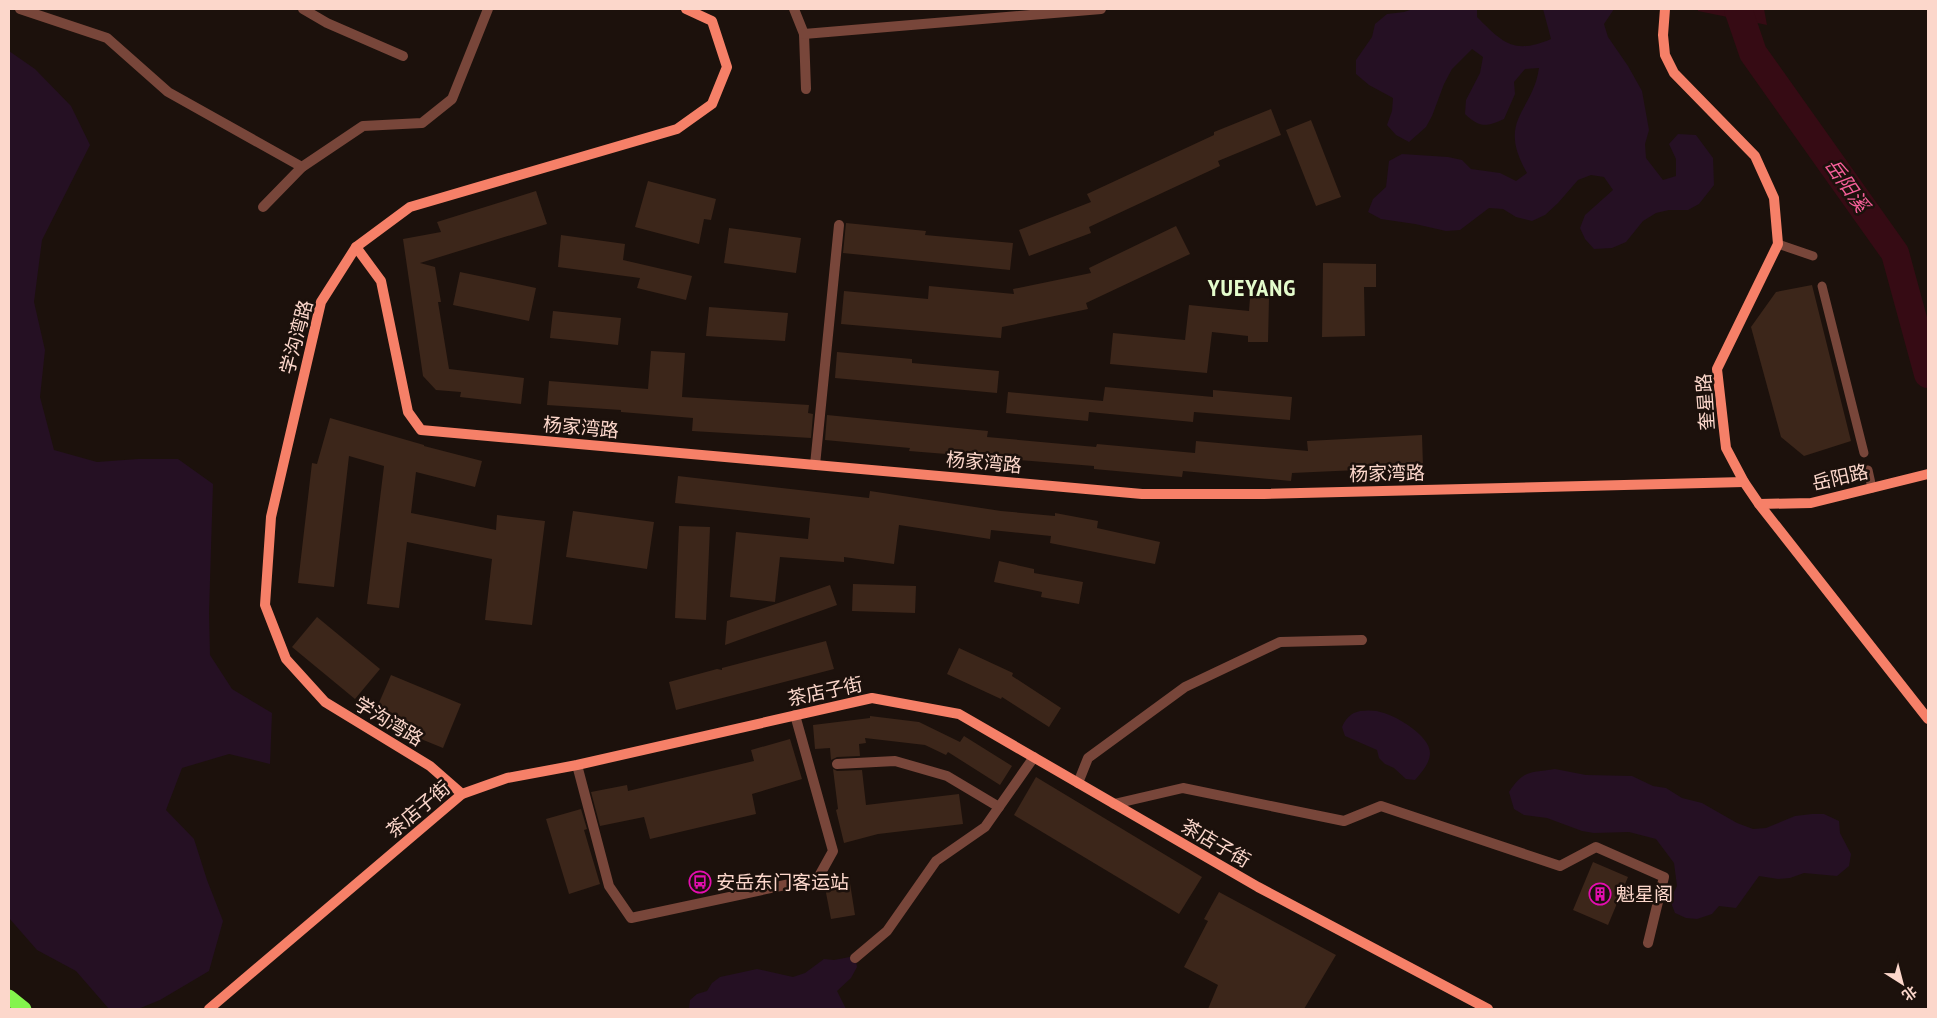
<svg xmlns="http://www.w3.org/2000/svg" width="1937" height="1018" viewBox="0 0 1937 1018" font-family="'PT Sans Narrow','Noto Sans SC',sans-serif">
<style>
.green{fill:#251023}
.water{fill:#360b14}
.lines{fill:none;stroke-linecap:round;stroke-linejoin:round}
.river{stroke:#360b14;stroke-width:28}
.building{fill:#3c261a}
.lane{stroke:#78463a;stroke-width:9}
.street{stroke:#78463a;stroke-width:10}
.secondary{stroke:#f68068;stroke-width:10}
.highway{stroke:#84f44d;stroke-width:15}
.labels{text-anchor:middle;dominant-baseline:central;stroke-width:5;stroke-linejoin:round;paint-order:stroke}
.street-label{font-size:19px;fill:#fcd7cb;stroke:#1c110c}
.poi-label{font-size:19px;fill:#fcd7cb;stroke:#1c110c;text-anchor:start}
.water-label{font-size:20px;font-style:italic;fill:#f55f99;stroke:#1c110c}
.district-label{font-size:24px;font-weight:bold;letter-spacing:1px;fill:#e4fccc;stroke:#1c110c}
</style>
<rect width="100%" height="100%" fill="#1c110c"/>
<g class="green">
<path d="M1413,9h64v8c26,26 37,38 74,22l-8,-30h71l-10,15 4,13 20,29 14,25 7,39 -4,14 1,14 17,22 13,-4v-17l-7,-15 9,-10 18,1 17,23 1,27 -15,19 -11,6h-19l-13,3 -13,8 -17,21 -14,6 -18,1 -9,-10 -5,-11 5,-13 28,-25 -9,-13 -13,-2 -13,5 -20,23 -13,12 -13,6 -16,-4 -13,-8 -14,-1 -29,22 -14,1 -31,-7 -34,-5 -13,-7 5,-13 13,-12 3,-26 13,-7 46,3 14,3 9,9 29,4 16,8 11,-8c-31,-54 6,-61 12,-105l-14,1 -11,13 1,12 -11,25c-18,8 -24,9 -39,-5l1,-14 14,-27 3,-16 -11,-8 -20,20 -8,15 -12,32 -6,11 -17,15 -13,-7 -9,-10 5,-14 1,-13 -24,-13 -13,-11v-14l16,-23 3,-13 12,-10 17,-2z"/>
<polygon points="9,51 35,69 71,106 90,145 42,240 34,302 45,350 40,397 54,450 97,462 138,459 178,459 213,484 209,613 210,655 232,689 272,713 270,764 229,754 182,768 166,810 194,839 207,880 223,921 209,971 160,1000 138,1009 109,1009 76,971 37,950 9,918"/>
<path d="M1360,711c9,-1 16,-1 24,2 14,4 46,23 46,40 0,10 -8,19 -15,27l-9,-1 -12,-11 -9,-4 -6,-6 -2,-8 -32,-14 -3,-9c4,-9 9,-14 18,-16z"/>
<path d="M1555,769l31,6 46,1 21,10 13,2 16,10 20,5 35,20 16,6 13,-1 29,-12 17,-2h12l15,7 1,12 11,21 -2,12 -12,10 -33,-3 -14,5 -12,1 -19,-3 -23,32 -17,-2 -7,8 -15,5 -11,-1 -11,-5 -5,-13 7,-14 -3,-23 -18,-24 -27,-7 -35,1 -12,-2 -35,-13 -23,-3 -10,-6 -5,-17c15,-23 22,-19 46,-23z"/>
<polygon points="855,956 857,967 851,978 837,991 846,1009 689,1009 690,1000 697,994 707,991 712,983 720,977 757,969 793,977 805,973 824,959 834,960"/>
</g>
<polygon class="water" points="1698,9 1764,9 1767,25 1698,11"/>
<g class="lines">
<polyline class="river" points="1738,9 1753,53 1895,253 1928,374"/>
</g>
<g class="building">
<polygon points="1271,109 1281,135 1218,161 1220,166 1089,227 1091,233 1029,256 1019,230 1091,202 1087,194 1214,135 1214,132"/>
<polygon points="1311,120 1341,197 1316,206 1286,130"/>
<polygon points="648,181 716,199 711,220 704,219 699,244 635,227"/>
<polygon points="536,191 547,224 420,263 435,267 441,302 438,302 449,369 524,378 521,404 460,397 461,392 436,390 423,376 403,239 441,232 437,222"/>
<polygon points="846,223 926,231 925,235 1013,243 1010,270 843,253"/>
<polygon points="1176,226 1190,254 1086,303 1088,309 1002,327 1001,338 841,324 844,291 928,299 929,286 1014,294 1013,289 1091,273 1089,268"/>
<polygon points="729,228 801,238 796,273 724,263"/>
<polygon points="561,235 625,244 623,260 692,276 686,300 637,288 640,278 558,267"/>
<polygon points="1323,263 1376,264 1376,287 1364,287 1365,336 1322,337"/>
<polygon points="460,272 536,288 529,321 453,305"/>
<polygon points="1812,285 1851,441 1804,456 1781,437 1751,327 1776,292"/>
<polygon points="1250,298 1269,298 1268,342 1248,342 1248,336 1212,332 1207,373 1110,364 1113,333 1185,340 1189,305 1249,311"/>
<polygon points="709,307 788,313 785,341 706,336"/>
<polygon points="553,311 621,318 618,345 550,338"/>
<polygon points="651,351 685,353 682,397 809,405 808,413 813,414 811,438 692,431 693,418 621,412 621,410 547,405 549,381 648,389"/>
<polygon points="837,352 912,359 912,363 999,371 997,393 835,378"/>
<polygon points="1105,387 1213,397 1213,390 1292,397 1290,420 1194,412 1193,422 1089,412 1088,421 1006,413 1008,392 1103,401"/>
<polygon points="827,415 988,431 987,437 1096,447 1097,444 1195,453 1196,441 1308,451 1307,441 1422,435 1423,467 1292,473 1291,481 1183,471 1182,477 1094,469 1094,466 909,451 910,448 825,440"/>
<polygon points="330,418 424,445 424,446 482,461 475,487 416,472 411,513 496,530 497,515 545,521 532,625 485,620 492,559 407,542 399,608 367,604 384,466 349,456 334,587 298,583 312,463 317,464"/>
<polygon points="678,476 869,498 870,491 1001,511 1055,516 1055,513 1098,521 1097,528 1160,542 1155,564 1050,543 1051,536 991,530 990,539 899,525 894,564 844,557 844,562 780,557 775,602 730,597 736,532 808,539 810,518 675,503"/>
<polygon points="573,511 654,522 647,569 566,557"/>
<polygon points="679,526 710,527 706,620 675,618"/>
<polygon points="999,561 1034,569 1034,573 1083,582 1079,604 1041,597 1042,592 994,582"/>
<polygon points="853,584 916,586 915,613 852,611"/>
<polygon points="830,585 837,605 725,645 727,621"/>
<polygon points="317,617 380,669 355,699 292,647"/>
<polygon points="826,641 834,669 676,710 669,682 717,669 722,670 722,668"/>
<polygon points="959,648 1013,673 1012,676 1061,708 1049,727 1002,697 1001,699 947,674"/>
<polygon points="391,675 461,704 443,748 372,719"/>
<polygon points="870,716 919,722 960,742 964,736 1012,766 1000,785 948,752 946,755 925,745 865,738 866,743 859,744 860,756 837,757 831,760 830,748 815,749 813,725 870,718"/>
<polygon points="790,739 802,779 752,794 756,814 650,839 644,817 600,826 591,792 627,785 628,791 754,761 751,750"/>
<polygon points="833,769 837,771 862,770 866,805 959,794 963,824 878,834 844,843 836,810 838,809"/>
<polygon points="1036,777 1202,877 1179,914 1014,815"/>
<polygon points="581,809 587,829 584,830 600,884 569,894 546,819"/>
<polygon points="1593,862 1628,877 1608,925 1573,910"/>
<polygon points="849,877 855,915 831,919 824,882"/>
<polygon points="1219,892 1336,955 1304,1009 1208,1009 1218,985 1184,967 1208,921 1204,919"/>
</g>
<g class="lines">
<g class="lane">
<polyline points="1778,244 1813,256"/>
<polyline points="1822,286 1864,453"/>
<polyline points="1868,470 1872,488"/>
</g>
<g class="street">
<polyline points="20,9 107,38 168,92 302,167"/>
<polyline points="303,9 327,23 403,56"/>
<polyline points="794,9 804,34 806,89"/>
<polyline points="804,34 1101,9"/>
<polyline points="263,207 302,167 363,126 422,123 452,99 488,9"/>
<polyline points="815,465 839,225"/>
<polyline points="837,764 895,761 947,776 999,807"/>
<polyline points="577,765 609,886 631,918 818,878 833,851 795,715"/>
<polyline points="1078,783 1088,758 1185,687 1280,642 1362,640"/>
<polyline points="1114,804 1183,788 1344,821 1381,806 1560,866 1596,847 1664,877 1648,943"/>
<polyline points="855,958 887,931 936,861 985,827 1034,757"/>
</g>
<g class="secondary">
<polyline points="1665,9 1663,35 1665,55 1674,73 1755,156 1774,198 1778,244 1717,369 1726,448 1744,482 1759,504 1928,719"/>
<polyline points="356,247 381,281 408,412 421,430 1142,494 1264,494 1744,482"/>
<polyline points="1759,504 1811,503 1928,474"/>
<polyline points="462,794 430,766 325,702 286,659 265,605 271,517 321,302 356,247 410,207 677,129 712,104 727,67 712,21 686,9"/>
<polyline points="209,1009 462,794 507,778 577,765 872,698 959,714 1258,887 1488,1009"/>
</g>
<polyline class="highway" points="9,997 24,1009"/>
</g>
<defs>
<g id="bus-ring" transform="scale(1.125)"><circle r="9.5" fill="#1c110c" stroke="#e40eaf" stroke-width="1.5"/><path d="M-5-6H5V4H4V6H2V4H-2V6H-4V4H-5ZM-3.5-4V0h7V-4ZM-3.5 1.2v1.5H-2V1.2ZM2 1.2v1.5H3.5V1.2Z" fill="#e40eaf"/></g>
<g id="building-ring" transform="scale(1.125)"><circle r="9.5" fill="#1c110c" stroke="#e40eaf" stroke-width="1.5"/><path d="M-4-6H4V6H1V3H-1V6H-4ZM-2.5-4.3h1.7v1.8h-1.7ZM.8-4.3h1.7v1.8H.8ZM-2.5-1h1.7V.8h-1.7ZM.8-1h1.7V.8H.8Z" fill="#e40eaf"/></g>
</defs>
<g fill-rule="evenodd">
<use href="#bus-ring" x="700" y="882"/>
<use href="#building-ring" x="1600" y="894"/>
</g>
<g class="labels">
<g class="street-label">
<text transform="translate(296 337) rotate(-75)">学沟湾路</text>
<text transform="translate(1705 402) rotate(-94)">奎星路</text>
<text transform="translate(581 427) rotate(5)">杨家湾路</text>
<text transform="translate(984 462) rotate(5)">杨家湾路</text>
<text transform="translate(1387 473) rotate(-1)">杨家湾路</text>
<text transform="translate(1840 477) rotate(-13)">岳阳路</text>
<text transform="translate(825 691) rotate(-12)">茶店子街</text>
<text transform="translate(389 721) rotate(31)">学沟湾路</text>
<text transform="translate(418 809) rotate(-40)">茶店子街</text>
<text transform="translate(1216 843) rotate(30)">茶店子街</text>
</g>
<g class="poi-label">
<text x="716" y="882">安岳东门客运站</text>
<text x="1616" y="894">魁星阁</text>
</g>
<g class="water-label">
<text transform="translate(1847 185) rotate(55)">岳阳溪</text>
</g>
<g class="district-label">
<text x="1252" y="287">YUEYANG</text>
</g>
</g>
<rect width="1937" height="1018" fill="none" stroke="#fcd7cb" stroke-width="20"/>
<g transform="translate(1902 983) rotate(144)" stroke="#1c110c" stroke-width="4" paint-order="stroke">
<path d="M0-4L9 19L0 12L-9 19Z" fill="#fcd7cb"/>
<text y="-8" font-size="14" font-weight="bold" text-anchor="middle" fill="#fcd7cb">北</text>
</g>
</svg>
